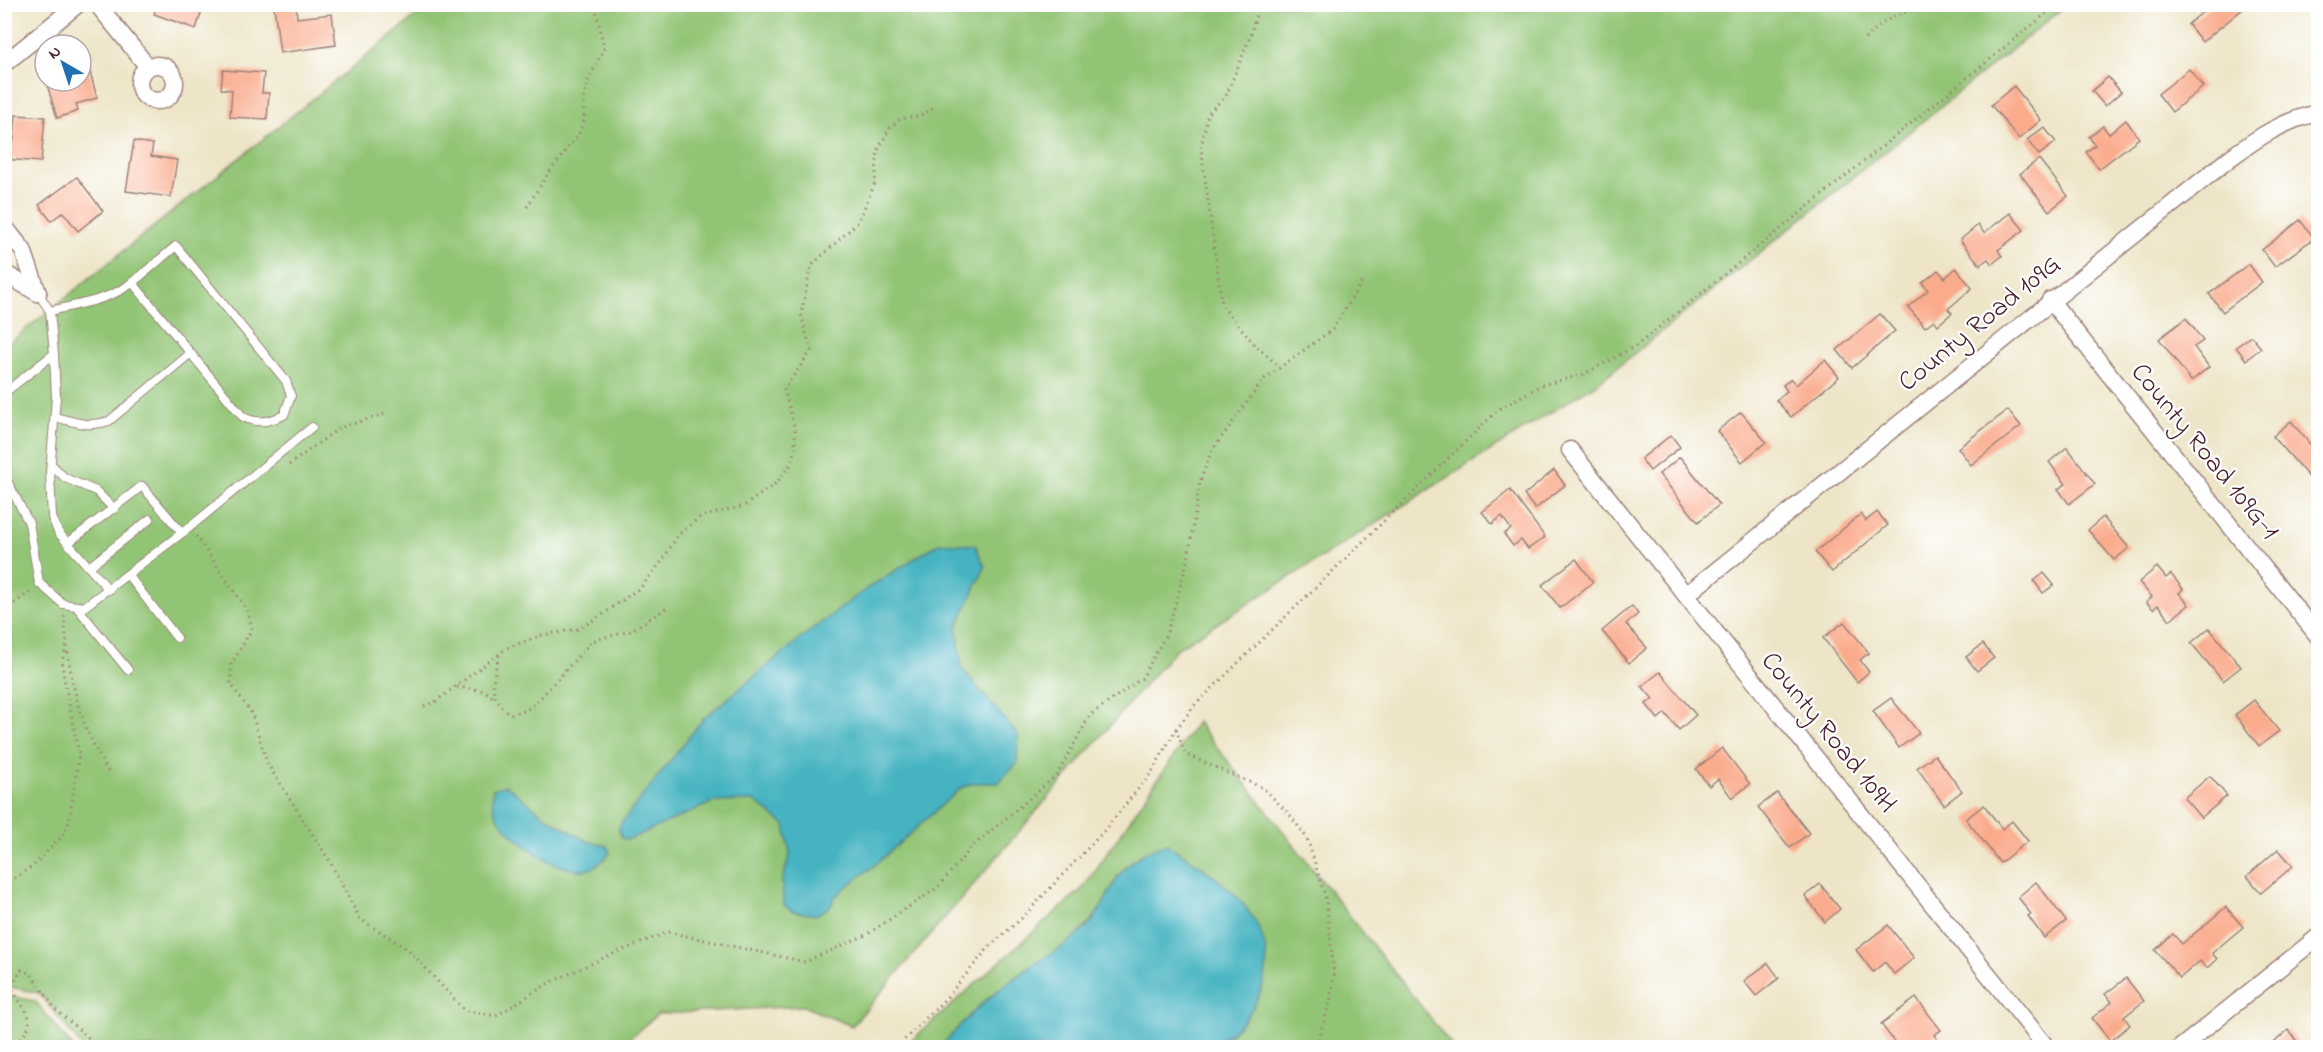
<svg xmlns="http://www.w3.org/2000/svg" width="2323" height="1052" viewBox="0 0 2323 1052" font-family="'Indie Flower',sans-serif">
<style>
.green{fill:#92c474;stroke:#6e7250;stroke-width:1.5}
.water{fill:#45b3c1;stroke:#486976;stroke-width:1.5}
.building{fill:#faab8c}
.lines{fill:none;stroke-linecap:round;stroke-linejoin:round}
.service-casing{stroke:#9c827a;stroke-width:10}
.minor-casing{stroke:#9c827a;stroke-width:19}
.path{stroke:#9c827a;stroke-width:3;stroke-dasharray:1.5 4.5;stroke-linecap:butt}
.service{stroke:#fff;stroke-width:8}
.minor{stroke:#fff;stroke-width:16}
.labels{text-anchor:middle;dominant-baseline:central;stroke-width:4.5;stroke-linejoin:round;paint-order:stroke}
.street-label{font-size:27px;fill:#4a1f2b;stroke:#fff}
</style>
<rect width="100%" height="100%" fill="#fff"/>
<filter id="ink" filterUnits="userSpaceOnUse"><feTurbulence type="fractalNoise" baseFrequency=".0167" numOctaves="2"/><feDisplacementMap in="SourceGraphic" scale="12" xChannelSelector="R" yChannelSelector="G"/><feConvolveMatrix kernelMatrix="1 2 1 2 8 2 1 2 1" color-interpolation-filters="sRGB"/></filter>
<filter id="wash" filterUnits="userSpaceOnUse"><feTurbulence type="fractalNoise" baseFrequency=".008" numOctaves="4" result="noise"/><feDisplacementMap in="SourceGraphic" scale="24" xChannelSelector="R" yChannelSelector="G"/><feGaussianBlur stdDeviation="1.35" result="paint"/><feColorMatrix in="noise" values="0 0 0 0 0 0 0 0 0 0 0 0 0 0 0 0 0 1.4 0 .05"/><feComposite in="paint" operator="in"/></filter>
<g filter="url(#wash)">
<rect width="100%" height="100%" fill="#eee5c8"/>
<g class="green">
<polygon points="430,5 2067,5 1599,382 1175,650 852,1026 803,1006 658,1014 619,1047 83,1048 39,993 5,986 5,346"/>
<path d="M1197,722l256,325h-248l26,-13 -113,-158c-13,30 -29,52 -56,72 -12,9 -27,14 -39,24 -29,22 -60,48 -82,75l-38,1 181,-161z"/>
<polygon points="4,995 35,1001 73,1047 5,1047"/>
</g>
<g class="water">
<polygon points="939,543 975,545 985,567 957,627 962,669 1018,735 1017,763 998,783 973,783 961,788 875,865 846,887 834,898 831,906 816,915 792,911 784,905 782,882 790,854 785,825 754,801 713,802 628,840 622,838 618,829 622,822 704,718 801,638 866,589"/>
<path d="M506,785l40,32 41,24 20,5 3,7c-5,5 -11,12 -18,15 -28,12 -82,-29 -95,-52 -5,-9 -5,-17 -4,-27z"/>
<path d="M1166,844c50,29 121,79 95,146 -12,31 -26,42 -56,58l-264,-1c23,-28 54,-57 85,-77 20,-14 42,-25 60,-42 16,-16 20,-33 32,-51 9,-15 32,-29 48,-33z"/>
</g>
<g id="blocks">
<g class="building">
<polygon points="157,4 204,4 196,29 154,14"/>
<polygon points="284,4 296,4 297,18 332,14 336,45 280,53 274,6"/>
<polygon points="2213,4 2241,4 2244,8 2202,42 2188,24"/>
<polygon points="87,60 97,98 76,104 78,111 57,118 47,84 81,81 81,62"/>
<polygon points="2189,69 2203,87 2172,112 2158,94"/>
<polygon points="223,70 264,73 262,93 269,93 267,119 230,117 232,90 221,89"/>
<polygon points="2108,77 2121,92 2105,106 2092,91"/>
<polygon points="2014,86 2041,120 2019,139 1991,105"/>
<polygon points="16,115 45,117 41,162 4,159 4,140 14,140"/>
<polygon points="2126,120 2139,138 2099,169 2086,152 2095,145 2089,137 2103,126 2109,134"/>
<polygon points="2044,127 2056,142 2039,155 2027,140"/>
<polygon points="134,141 153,144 151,156 177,160 171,197 126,191"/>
<polygon points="2039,159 2068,196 2049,211 2020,174"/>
<polygon points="77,177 103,211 78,231 63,212 51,221 39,205"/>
<polygon points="2010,213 2024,230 1998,250 2002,256 1992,264 1988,259 1980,265 1960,240 1978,225 1984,233"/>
<polygon points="2300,220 2314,238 2275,267 2262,250"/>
<polygon points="2249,264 2262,282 2223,312 2209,294"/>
<polygon points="1956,268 1972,288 1948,309 1952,313 1938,325 1934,320 1925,327 1908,307 1928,290 1922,283 1938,270 1945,278"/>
<polygon points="1880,314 1895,331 1852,368 1837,350"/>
<polygon points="2186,318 2203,341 2194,347 2209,367 2191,381 2159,339"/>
<polygon points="2251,336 2261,348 2246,360 2236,347"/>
<polygon points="1825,360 1839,377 1791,417 1776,400 1787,391 1783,385 1791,379 1796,385"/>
<polygon points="2008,410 2021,426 1971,465 1958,448"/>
<polygon points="1741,412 1766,442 1742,462 1717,431"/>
<polygon points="2291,421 2318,454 2318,478 2313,482 2273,436"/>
<polygon points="1671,435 1680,447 1650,471 1641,459"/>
<polygon points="2067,447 2095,484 2069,504 2058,489 2066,484 2049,462"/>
<polygon points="1680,457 1719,505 1698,522 1659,474"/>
<polygon points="1554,470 1565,485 1535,509 1524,495"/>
<polygon points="1510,490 1545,537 1528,549 1521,540 1513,546 1504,534 1511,529 1502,516 1492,524 1482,512"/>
<polygon points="1877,512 1888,525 1832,572 1815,552 1861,514 1866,521"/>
<polygon points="2103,517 2129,548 2114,560 2088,530"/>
<polygon points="1576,559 1593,582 1560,608 1542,585"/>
<polygon points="2157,567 2166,578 2171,574 2183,589 2179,593 2189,605 2170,620 2158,605 2153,609 2146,602 2152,597 2139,582"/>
<polygon points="2044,573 2054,585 2043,593 2034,581"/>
<polygon points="1632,606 1638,614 1626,624 1647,648 1629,663 1602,631"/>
<polygon points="1844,622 1869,653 1860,660 1869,672 1857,682 1823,638"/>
<polygon points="2209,628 2241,667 2223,681 2191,643"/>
<polygon points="1983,644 1994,658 1977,671 1966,657"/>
<polygon points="1660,672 1696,715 1679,730 1665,713 1658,719 1646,704 1653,699 1642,686"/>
<polygon points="1891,698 1919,733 1899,748 1873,711"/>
<polygon points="2254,700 2279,731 2259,746 2235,715"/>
<polygon points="1722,748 1750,784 1732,798 1718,779 1709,786 1696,769"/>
<polygon points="1935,755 1962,791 1944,805 1917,768"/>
<polygon points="2210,776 2227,796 2201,818 2184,798"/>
<polygon points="1777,793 1809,833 1790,848 1758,807"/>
<polygon points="1984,805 2002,829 2012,821 2028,841 2000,863 1966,819"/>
<polygon points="2278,849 2293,866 2261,893 2247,876"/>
<polygon points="2036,882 2066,921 2044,938 2028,916 2031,914 2018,897"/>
<polygon points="1820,884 1840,909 1825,922 1805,896"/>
<polygon points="2226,907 2243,927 2212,953 2217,959 2207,968 2200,961 2180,978 2155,950 2173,934 2182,944"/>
<polygon points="1888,925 1914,958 1894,974 1885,962 1873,972 1856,950"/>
<polygon points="1768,963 1779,978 1756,996 1744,981"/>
<polygon points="2126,978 2144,1001 2124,1017 2130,1025 2110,1041 2092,1018 2112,1002 2105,994"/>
<polygon points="1916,998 1941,1030 1934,1035 1940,1043 1934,1048 1899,1048 1881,1024"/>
<polygon points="2288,1030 2303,1048 2268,1048"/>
</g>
</g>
</g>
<g filter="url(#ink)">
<use href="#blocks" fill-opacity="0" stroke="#9c827a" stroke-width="1.5"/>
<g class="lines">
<g class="service-casing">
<g id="service">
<polyline points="38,293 50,311 54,354 56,397 50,473 52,517 58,532 109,590"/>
<path d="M50,311c25,-6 54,-10 76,-24 17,-12 34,-28 50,-41l110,135 5,15 -7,19c-15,7 -26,9 -41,2l-111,-135"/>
<polyline points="4,393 54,354"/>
<path d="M55,417c19,5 34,11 54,4l82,-68"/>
<polyline points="51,464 65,478 96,491 114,509"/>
<polyline points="4,475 29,523 39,583 63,604 84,607 190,527 312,427"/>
<polyline points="68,543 142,486 182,533"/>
<polyline points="89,567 150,519"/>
<polyline points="128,575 177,638"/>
<polyline points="76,606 128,670"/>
</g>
</g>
<g class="minor-casing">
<g id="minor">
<polyline points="97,4 148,67"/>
<polyline points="4,64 78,4"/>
<circle cx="157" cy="83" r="18"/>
<polyline points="4,226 23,250 38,293"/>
<polyline points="4,273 38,293"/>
<polyline points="2050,300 2318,636"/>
<polyline points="1570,450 2047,1048"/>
<path d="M1686,595l544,-437c27,-20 54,-38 88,-45"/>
<polyline points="2180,1048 2318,937"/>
</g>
</g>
<g class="path">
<polyline points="1259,4 1250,37 1226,96 1208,113 1201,148 1222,306 1256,346 1280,367"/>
<path d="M1865,39c33,-33 44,-26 86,-35"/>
<polyline points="527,207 547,175 579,134 584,121 584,99 587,83 604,49 595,4"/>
<polyline points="289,465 339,428 388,413"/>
<polyline points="196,536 247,610 252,629 231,665 231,684 252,714 267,763 329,860 360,919 409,950 464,1010 496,1016 547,984 608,956 668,932 805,962 866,935 937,888 972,847 1057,775 1090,715 1142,678 1167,633 1188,558 1200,482 1211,452 1263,380 1333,329 1362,281"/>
<polyline points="4,610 32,591"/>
<path d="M67,646c6,50 16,84 42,127"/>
<path d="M499,655c-6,27 -13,40 11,59l14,-3 11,-7 57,-63 38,-10 37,-23"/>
<polyline points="457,687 485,691 495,699"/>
<polyline points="424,706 435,702 507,648 542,635 578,629 605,613 641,587 662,561 678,535 700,517 744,506 776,483 789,467 795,450 795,429 784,389 811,351 801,314 811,266 858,222 875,183 878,150 890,128 900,119 920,116 936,106"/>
<polyline points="1176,729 1185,754 1263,788 1289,814 1307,838 1326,899 1334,973 1330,1003 1315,1048"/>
<polyline points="4,885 33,866 62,836 69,822 79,754 63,673 62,661 67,645 64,616"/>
<polyline points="4,967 15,978"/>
<path d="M13,1048c4,-7 12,-13 15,-20 6,-18 -13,-25 -16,-42l9,-16 10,4 25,36 36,31 3,7"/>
<polyline points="896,1048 947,997 990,946 1022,918 1103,832 1152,772 1176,729 1195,705 1499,409 1541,385 1582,375 1636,346 2058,4"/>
</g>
<use href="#service" class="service"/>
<use href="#minor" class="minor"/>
</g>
</g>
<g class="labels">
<g class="street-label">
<text transform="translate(1980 324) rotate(-39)">County Road 109G</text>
<text transform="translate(2204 452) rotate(51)">County Road 109G-1</text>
<text transform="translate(1828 733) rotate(51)">County Road 109H</text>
</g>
</g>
<rect width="2323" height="1052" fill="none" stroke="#fff" stroke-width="24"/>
<g transform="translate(63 63) rotate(321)"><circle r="28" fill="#ffffff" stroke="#b7a5aa" stroke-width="1.5"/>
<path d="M0-4.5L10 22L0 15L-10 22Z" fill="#1f6fb2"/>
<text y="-9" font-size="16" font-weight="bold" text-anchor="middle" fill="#4a1f2b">N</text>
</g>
</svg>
